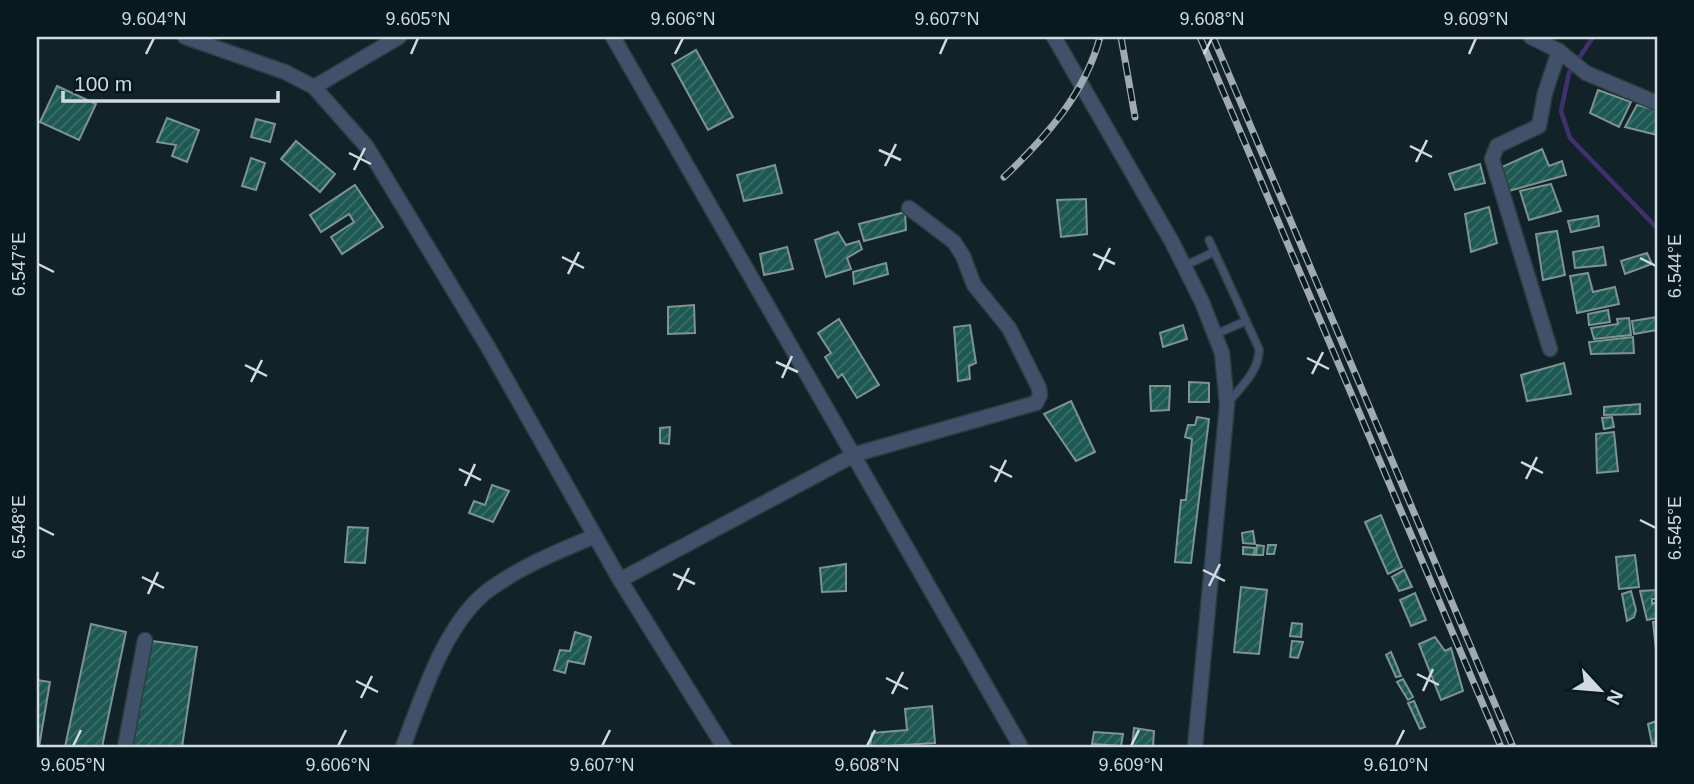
<svg xmlns="http://www.w3.org/2000/svg" width="1694" height="784" viewBox="0 0 1694 784" font-family="Helvetica,sans-serif">
<style>
.lines{fill:none;stroke-linecap:round;stroke-linejoin:round}
.stream{stroke:#40316d;stroke-width:4.5}
.building{fill:url(#building-hatch);stroke:#7d9491;stroke-width:2}
.lane-casing{stroke:#2c3d42;stroke-width:10}
.street-casing{stroke:#2c3d42;stroke-width:17}
.lane{stroke:#405169;stroke-width:7}
.street{stroke:#405169;stroke-width:14}
.rail-casing{stroke:#9fabb0;stroke-width:7}
.rail{stroke:#081a20;stroke-width:4.5;stroke-dasharray:13;stroke-linecap:butt}
.ticks{fill:none;stroke:#d0dadf;stroke-width:2.5}
.neatline{fill:none;stroke:#d0dadf;stroke-width:2.5}
.ticks-label{font-size:18px;text-anchor:middle;fill:#d0dadf}
</style>
<defs>
<pattern id="building-hatch" width="6" height="6" patternUnits="userSpaceOnUse" patternTransform="scale(1.75)"><rect width="6" height="6" fill="#1d5853"/><path d="M-1 1l2-2M0 6l6-6M5 7l2-2" fill="none" stroke="#3d6f6b"/></pattern>
</defs>
<rect width="100%" height="100%" fill="#112329"/>
<g class="lines">
<polyline class="stream" points="1593,37 1569,73 1561,111 1570,138 1657,228"/>
</g>
<g class="building">
<polygon points="696,50 733,117 708,130 672,64"/>
<polygon points="57,86 96,104 79,140 40,122"/>
<polygon points="1598,90 1631,102 1619,127 1590,113"/>
<polygon points="1637,105 1657,110 1657,135 1625,127"/>
<polygon points="167,118 199,130 187,162 172,156 176,145 157,142"/>
<polygon points="256,119 275,124 270,142 251,137"/>
<polygon points="296,141 335,174 320,192 281,159"/>
<polygon points="1542,149 1549,166 1562,161 1566,175 1509,191 1502,167"/>
<polygon points="251,158 265,163 256,190 242,186"/>
<polygon points="1480,164 1485,183 1455,190 1449,174"/>
<polygon points="775,165 782,193 744,201 737,175"/>
<polygon points="1551,184 1561,211 1529,220 1520,191"/>
<polygon points="355,185 383,227 342,254 331,237 354,222 349,214 321,232 310,215"/>
<polygon points="1086,199 1087,234 1061,237 1057,200"/>
<polygon points="1489,207 1497,243 1471,252 1465,214"/>
<polygon points="905,212 906,230 864,241 859,224"/>
<polygon points="1598,216 1599,226 1571,232 1568,221"/>
<polygon points="1557,231 1565,275 1543,280 1536,234"/>
<polygon points="838,232 846,245 859,241 862,249 847,258 851,269 826,277 815,240"/>
<polygon points="787,247 793,269 764,275 760,254"/>
<polygon points="1603,247 1606,265 1575,268 1573,252"/>
<polygon points="1647,253 1652,264 1625,274 1621,261"/>
<polygon points="886,263 888,274 854,284 853,272"/>
<polygon points="1588,273 1593,292 1615,287 1619,304 1577,313 1570,276"/>
<polygon points="694,305 695,333 668,334 668,307"/>
<polygon points="1608,310 1610,322 1589,325 1588,314"/>
<polygon points="1657,317 1657,330 1634,334 1632,321"/>
<polygon points="1629,318 1631,335 1594,339 1591,328 1618,324 1617,319"/>
<polygon points="839,319 879,385 857,398 842,374 838,378 825,357 831,353 818,333"/>
<polygon points="970,325 976,363 969,366 970,379 958,381 954,327"/>
<polygon points="1183,325 1187,339 1163,347 1160,333"/>
<polygon points="1633,337 1634,353 1591,354 1589,342"/>
<polygon points="1564,363 1571,394 1527,401 1521,375"/>
<polygon points="1189,382 1209,383 1209,402 1189,402"/>
<polygon points="1150,386 1170,386 1169,410 1151,411"/>
<polygon points="1071,401 1095,452 1076,461 1044,414"/>
<polygon points="1640,404 1640,414 1604,415 1604,407"/>
<polygon points="1197,417 1209,419 1191,563 1175,562 1181,500 1186,500 1192,439 1185,437 1188,425 1195,425"/>
<polygon points="1612,417 1614,427 1604,429 1602,418"/>
<polygon points="670,427 669,444 660,443 660,428"/>
<polygon points="1614,432 1618,471 1597,473 1596,434"/>
<polygon points="492,485 509,491 493,522 469,513 474,501 485,505"/>
<polygon points="1381,515 1402,567 1388,574 1365,522"/>
<polygon points="348,527 368,528 365,563 345,562"/>
<polygon points="1253,531 1255,544 1243,543 1242,533"/>
<polygon points="1257,545 1264,546 1263,555 1256,555"/>
<polygon points="1268,545 1276,545 1274,554 1267,554"/>
<polygon points="1243,547 1255,548 1254,555 1243,554"/>
<polygon points="1635,555 1639,587 1619,589 1616,557"/>
<polygon points="846,564 846,591 822,592 820,568"/>
<polygon points="1404,570 1412,587 1399,591 1392,577"/>
<polygon points="1241,587 1267,590 1259,654 1234,652"/>
<polygon points="1657,590 1657,599 1652,599 1652,604 1657,602 1657,618 1647,620 1640,591"/>
<polygon points="1631,591 1636,610 1634,617 1627,621 1622,594"/>
<polygon points="1415,593 1426,620 1411,626 1400,600"/>
<polygon points="1653,622 1657,622 1656,649"/>
<polygon points="1292,623 1302,624 1301,637 1290,636"/>
<polygon points="91,624 126,632 102,747 65,747"/>
<polygon points="575,632 591,637 584,664 568,661 565,673 554,670 560,650 570,651"/>
<polygon points="1435,637 1445,651 1451,648 1463,691 1441,700 1419,644"/>
<polygon points="145,640 197,647 182,747 129,747"/>
<polygon points="1292,641 1303,642 1298,658 1290,657"/>
<polygon points="1391,652 1401,676 1396,677 1386,655"/>
<polygon points="1403,679 1413,697 1408,700 1397,682"/>
<polygon points="37,680 50,682 39,747 37,747"/>
<polygon points="1414,701 1425,727 1420,729 1408,703"/>
<polygon points="932,706 935,743 870,747 872,733 907,730 905,709"/>
<polygon points="1657,721 1657,742 1652,744 1648,724"/>
<polygon points="1134,728 1154,731 1153,747 1132,747"/>
<polygon points="1094,732 1123,734 1121,746 1092,744"/>
</g>
<g class="lines">
<g class="lane-casing">
<g id="lane">
<path d="M1209,240l50,109c1,21 -19,39 -32,55"/>
<polyline points="1184,266 1214,252"/>
<polyline points="1216,334 1246,321"/>
</g>
</g>
<g class="street-casing">
<g id="street">
<polyline points="185,37 285,72 314,87 367,147 488,347 620,580 724,747"/>
<polyline points="613,37 1021,747"/>
<polyline points="1054,37 1172,242 1202,302 1222,353 1227,405 1195,747"/>
<polyline points="1531,37 1559,51 1586,73 1657,103"/>
<polyline points="314,87 399,37"/>
<polyline points="1550,349 1492,159 1497,146 1539,126 1545,93 1559,51"/>
<polyline points="620,580 856,454 1036,403 1040,395 1039,388 1009,328 974,285 963,256 954,242 909,208"/>
<polyline points="125,747 145,640"/>
<path d="M403,747c19,-50 42,-125 87,-158 32,-23 69,-38 105,-53"/>
</g>
</g>
<use href="#lane" class="lane"/>
<use href="#street" class="street"/>
<g class="rail-casing">
<g id="rail">
<polyline points="1121,37 1135,117"/>
<polyline points="1200,37 1501,747"/>
<polyline points="1213,37 1513,747"/>
<path d="M1004,177c41,-39 81,-83 96,-140"/>
</g>
</g>
<use href="#rail" class="rail"/>
</g>
<path class="ticks" d="M146,54l8,-16M411,54l7,-16M675,54l8,-16M940,54l7,-16M1204,54l8,-16M1469,54l7,-16M1410,146l22,11M879,150l22,10M349,153l22,11M1416,162l11,-22M885,166l11,-22M354,170l11,-22M1093,254l22,10M562,257l22,11M1640,258l16,8M38,264l16,8M1099,270l11,-22M568,274l11,-22M1307,358l22,11M776,362l22,10M245,365l22,11M1312,374l11,-22M782,378l10,-22M251,382l11,-22M1521,462l22,11M990,466l22,11M459,469l22,11M1526,479l11,-22M995,482l11,-22M465,486l10,-22M1640,520l16,8M38,527l16,8M1203,570l22,11M673,574l22,10M142,577l22,11M1209,586l11,-22M678,590l11,-22M148,594l10,-22M1417,674l22,11M886,678l22,11M356,681l22,11M1423,691l10,-22M892,694l11,-22M361,698l11,-22M73,746l8,-16M338,746l8,-16M602,746l8,-16M867,746l8,-16M1131,746l8,-16M1396,746l8,-16"/>
<rect width="1694" height="784" fill="none" stroke="#081a20" stroke-width="77"/>
<g transform="translate(1600 690) rotate(116)" stroke="#081a20" stroke-width="5" paint-order="stroke">
<path d="M0-5L12 26L0 18L-12 26Z" fill="#d0dadf"/>
<text y="-10" font-size="19" font-weight="bold" text-anchor="middle" fill="#d0dadf">N</text>
</g>
<path d="M63 91v10h215v-10" fill="none" stroke="#d0dadf" stroke-width="3.5"/>
<text x="74" y="91" font-size="21" fill="#d0dadf" stroke="#081a20" stroke-width="5" paint-order="stroke">100 m</text>
<rect x="38" y="38" width="1618" height="708" class="neatline"/>
<g class="ticks-label">
<text x="154" y="25">9.604°N</text>
<text x="418" y="25">9.605°N</text>
<text x="683" y="25">9.606°N</text>
<text x="947" y="25">9.607°N</text>
<text x="1212" y="25">9.608°N</text>
<text x="1476" y="25">9.609°N</text>
<text transform="translate(19 264) rotate(-90)" y="6">6.547°E</text>
<text transform="translate(1675 266) rotate(-90)" y="6">6.544°E</text>
<text transform="translate(19 527) rotate(-90)" y="6">6.548°E</text>
<text transform="translate(1675 528) rotate(-90)" y="6">6.545°E</text>
<text x="73" y="771">9.605°N</text>
<text x="338" y="771">9.606°N</text>
<text x="602" y="771">9.607°N</text>
<text x="867" y="771">9.608°N</text>
<text x="1131" y="771">9.609°N</text>
<text x="1396" y="771">9.610°N</text>
</g>
</svg>
